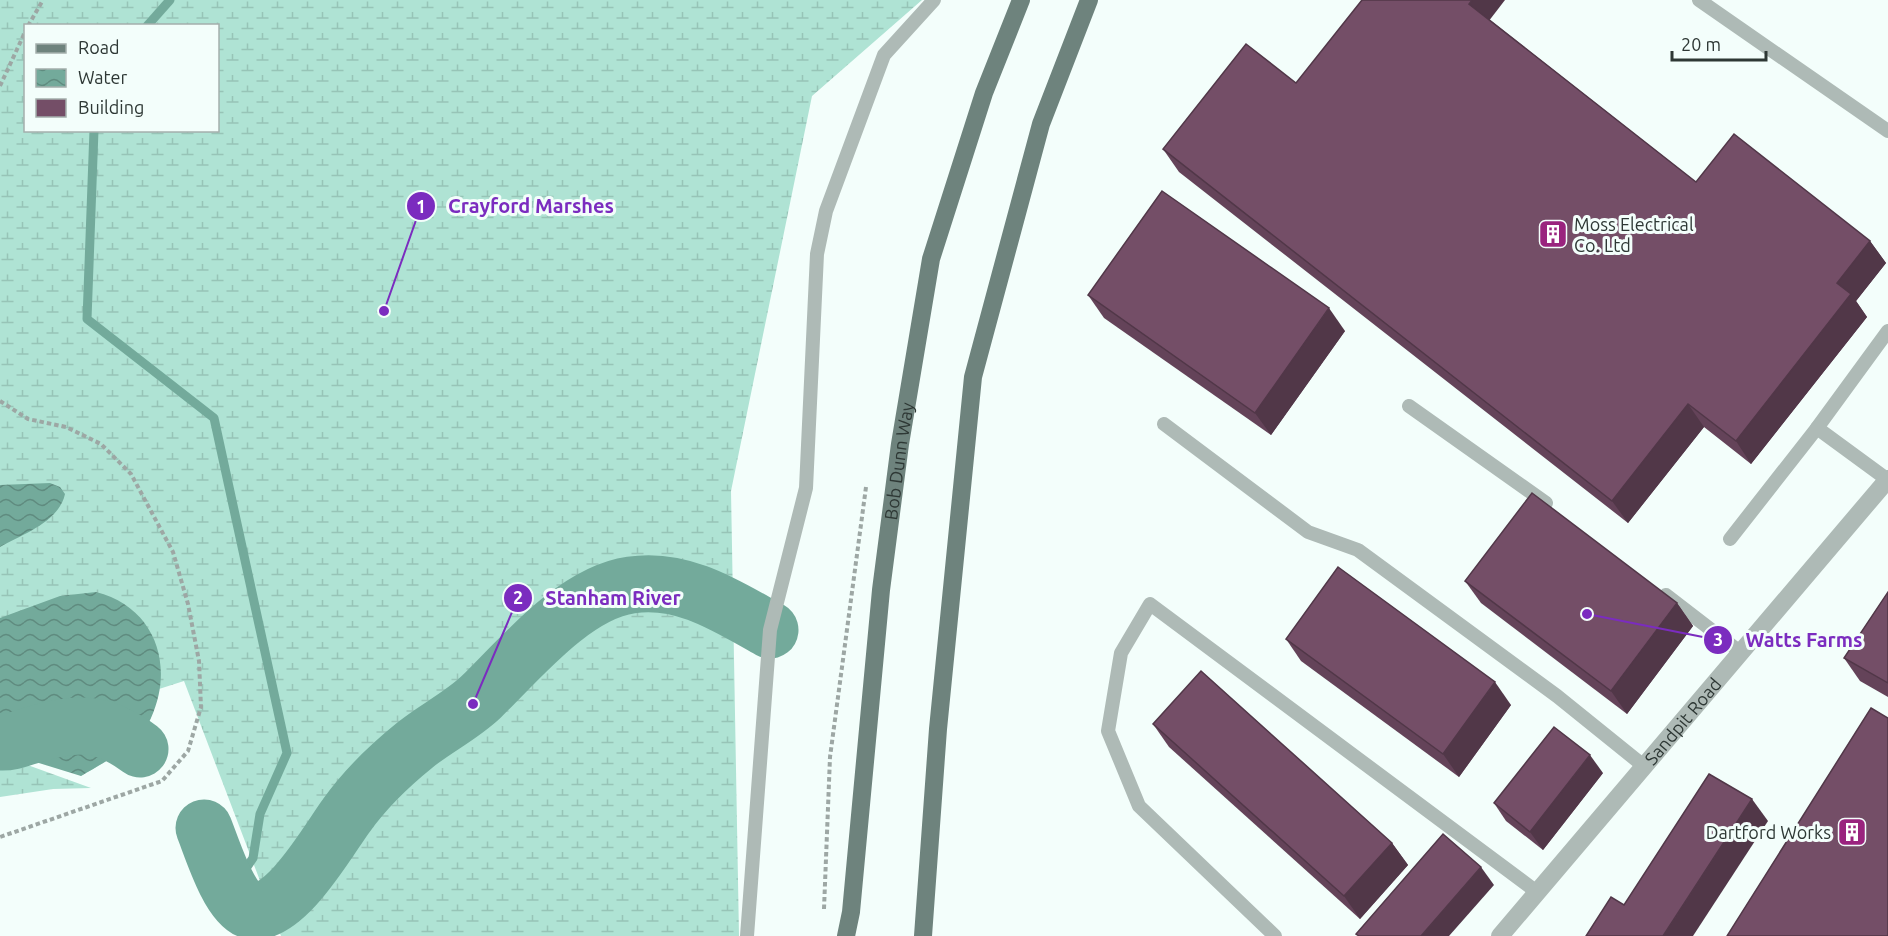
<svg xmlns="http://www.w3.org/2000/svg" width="1888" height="936" viewBox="0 0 1888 936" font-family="Ubuntu,sans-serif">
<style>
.wetland{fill:url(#wetland-marsh);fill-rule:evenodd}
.water{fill:url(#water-waves)}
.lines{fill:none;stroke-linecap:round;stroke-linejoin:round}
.stream{stroke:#73aa9b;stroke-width:9}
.river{stroke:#73aa9b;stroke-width:57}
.path{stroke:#9da7a4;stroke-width:4;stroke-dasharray:4.5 3;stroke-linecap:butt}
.lane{stroke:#aebab6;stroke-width:14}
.street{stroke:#aebab6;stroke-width:18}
.primary{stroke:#6e837d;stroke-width:18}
.wall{fill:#644359}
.shaded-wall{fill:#513748}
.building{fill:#744e67;stroke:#513748;stroke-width:1.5}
.labels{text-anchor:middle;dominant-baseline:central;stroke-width:6;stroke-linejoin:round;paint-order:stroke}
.poi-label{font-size:18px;fill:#2e3835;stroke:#f3fefb;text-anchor:start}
.street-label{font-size:18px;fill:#2e3835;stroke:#f3fefb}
.leader{fill:none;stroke:#7b2cbf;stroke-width:2}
.callout-dot{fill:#7b2cbf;stroke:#f3fefb;stroke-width:2}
.mark-label{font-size:18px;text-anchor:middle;font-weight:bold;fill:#fff}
.callout-label{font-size:20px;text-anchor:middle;font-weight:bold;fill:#7b2cbf;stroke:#f3fefb;stroke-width:6;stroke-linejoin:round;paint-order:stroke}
</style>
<defs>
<pattern id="wetland-marsh" width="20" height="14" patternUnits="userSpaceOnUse" patternTransform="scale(1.5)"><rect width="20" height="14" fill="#afe3d4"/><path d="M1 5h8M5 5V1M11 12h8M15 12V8" fill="none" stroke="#97c4b7"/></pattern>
<pattern id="water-waves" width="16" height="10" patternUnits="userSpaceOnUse" patternTransform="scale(1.5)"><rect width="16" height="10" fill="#73aa9b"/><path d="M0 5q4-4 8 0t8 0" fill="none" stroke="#5f8b7f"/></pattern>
</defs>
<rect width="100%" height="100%" fill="#f3fefb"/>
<g class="wetland">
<path d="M0,0h922l-110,96 -81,395 8,445h-458l-97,-255 -25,8 -9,31 -25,30 -44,26 -53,-43 -28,8zM26,26h192v104h-192z"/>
<polygon points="0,755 91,788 53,789 0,797"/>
</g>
<g class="water">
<path d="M50,483l10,4 5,7c-6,28 -42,40 -65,53v-62z"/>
<path d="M96,592c59,15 79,73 55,126 -13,28 -45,43 -70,58l-81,-25v-133l60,-22z"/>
</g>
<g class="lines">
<g class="stream">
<polyline points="147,26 170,0"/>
<polyline points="94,130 87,319 214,418 287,753 260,814 253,858 231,891 247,936"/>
</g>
<g class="river">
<path d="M0,742c12,1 24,-5 36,-8 43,-13 68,-12 104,15"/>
<path d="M204,828c8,20 25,75 45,82 34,11 80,-71 97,-94 19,-27 43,-50 69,-71 21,-17 46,-29 66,-48 39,-38 93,-104 150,-112 52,-8 96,21 139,45"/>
</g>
<g class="path">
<polyline points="28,26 43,0"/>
<polyline points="0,86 26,30"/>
<polyline points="0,401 28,419 66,427 101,444 131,474 173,552 188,604 199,661 201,707 188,751 162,781 0,837"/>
<polyline points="824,909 830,757 866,487"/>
</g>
<g class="lane">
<polyline points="1699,0 1888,131"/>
<polyline points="1409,406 1546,503"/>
<polyline points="1164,424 1308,532 1358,550 1557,696 1645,767"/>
<polyline points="1817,428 1888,331"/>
<polyline points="1730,539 1817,428 1888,480"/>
<polyline points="1666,595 1740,652"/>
<polyline points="747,936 770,630 806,488 817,254 826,211 884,55 934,0"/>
<polyline points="1275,936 1139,806 1108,731 1121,653 1150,604 1537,892"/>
</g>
<path class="street" id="s1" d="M1500,936l388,-457"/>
<g class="primary">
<path id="s2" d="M846,936l5,-24 30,-322 19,-146 31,-185 53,-166 37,-93"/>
<polyline points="923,936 938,729 973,377 1041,124 1089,0"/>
</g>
</g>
<g class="wall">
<polygon points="1490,20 1696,182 1870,241 1886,263 1856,301 1867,317 1751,464 1704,427 1628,523 1179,172 1163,149 1296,83"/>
<polygon points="1088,295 1345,331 1271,435 1104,318"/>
<polygon points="1465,581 1677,603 1693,626 1627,714 1481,603"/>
<polygon points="1888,592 1888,697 1860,681 1844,658"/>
<polygon points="1286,639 1511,705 1459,777 1301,661"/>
<polygon points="1153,724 1392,843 1408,865 1360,919 1169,747"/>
<polygon points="1603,773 1543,850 1506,821 1494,803"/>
</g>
<g class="shaded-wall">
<polygon points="1472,0 1505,0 1485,26 1469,4"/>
<polygon points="1870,241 1886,263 1856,301 1867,317 1751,464 1736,441 1837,283"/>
<polygon points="1329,308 1345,331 1271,435 1255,413"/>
<polygon points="1688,404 1704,427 1628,523 1612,501"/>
<polygon points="1677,603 1693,626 1627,714 1611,691"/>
<polygon points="1495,682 1511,705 1459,777 1443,754"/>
<polygon points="1590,755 1603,773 1543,850 1530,832"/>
<polygon points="1752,799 1768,821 1693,936 1663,936"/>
<polygon points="1392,843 1408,865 1360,919 1344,896"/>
<polygon points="1481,867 1494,885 1449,936 1421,936"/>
</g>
<g class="building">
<polygon points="1362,0 1472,0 1469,4 1696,182 1734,134 1870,241 1837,283 1851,294 1736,441 1688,404 1612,501 1163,149 1246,44 1296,83"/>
<polygon points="1162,191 1329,308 1255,413 1088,295"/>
<polygon points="1532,493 1677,603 1611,691 1465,581"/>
<polygon points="1338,567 1495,682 1443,754 1286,639"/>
<polygon points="1888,592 1888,683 1844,658"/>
<polygon points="1201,671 1392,843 1344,896 1153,724"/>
<polygon points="1871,708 1888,718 1888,936 1727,936"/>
<polygon points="1554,727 1590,755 1530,832 1494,803"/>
<polygon points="1709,774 1752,799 1663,936 1586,936 1611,897 1624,905"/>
<polygon points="1443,834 1481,867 1421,936 1359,936 1356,934"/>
</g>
<defs>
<g id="building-square" transform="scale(1.5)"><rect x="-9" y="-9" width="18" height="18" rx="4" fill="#9a237e" stroke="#f3fefb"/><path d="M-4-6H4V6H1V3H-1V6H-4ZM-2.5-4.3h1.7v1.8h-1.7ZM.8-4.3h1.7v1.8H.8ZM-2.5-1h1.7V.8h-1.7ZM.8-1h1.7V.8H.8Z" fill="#fff"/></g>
</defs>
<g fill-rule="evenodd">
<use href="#building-square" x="1553" y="234"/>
<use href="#building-square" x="1852" y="832"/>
</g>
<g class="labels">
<g class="poi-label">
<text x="1574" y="224">Moss Electrical<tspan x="1574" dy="21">Co. Ltd</tspan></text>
<text x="1831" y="832" text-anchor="end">Dartford Works</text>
</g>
<g class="street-label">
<text stroke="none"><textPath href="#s2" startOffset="478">Bob Dunn Way</textPath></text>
<text stroke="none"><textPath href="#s1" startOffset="282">Sandpit Road</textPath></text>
</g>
</g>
<path class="leader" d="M384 311L421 206M473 704L518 598M1587 614L1718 640"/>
<g class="callout-dot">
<circle cx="384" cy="311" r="6"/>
<circle cx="473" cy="704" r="6"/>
<circle cx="1587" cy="614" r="6"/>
<circle cx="421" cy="206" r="15"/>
<circle cx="518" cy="598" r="15"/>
<circle cx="1718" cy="640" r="15"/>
</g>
<g class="mark-label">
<text x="421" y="213">1</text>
<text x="518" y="604">2</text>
<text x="1718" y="646">3</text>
</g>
<g class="callout-label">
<text x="531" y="213">Crayford Marshes</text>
<text x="613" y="605">Stanham River</text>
<text x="1804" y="647">Watts Farms</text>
</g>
<rect x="24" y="24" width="195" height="108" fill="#f3fefb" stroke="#a4afac" stroke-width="1.5"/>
<rect x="36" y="44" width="30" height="9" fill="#6e837d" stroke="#a4afac" stroke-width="1.5"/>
<text x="78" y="54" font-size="18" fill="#2e3835">Road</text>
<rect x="36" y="69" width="30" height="18" fill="url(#water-waves)" stroke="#a4afac" stroke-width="1.5"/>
<text x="78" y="84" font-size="18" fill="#2e3835">Water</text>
<rect x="36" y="99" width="30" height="18" fill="#744e67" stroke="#a4afac" stroke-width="1.5"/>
<text x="78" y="114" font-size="18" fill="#2e3835">Building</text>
<path d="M1672 51v9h94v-9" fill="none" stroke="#2e3835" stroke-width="3"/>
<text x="1681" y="51" font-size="18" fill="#2e3835" stroke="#f3fefb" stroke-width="4.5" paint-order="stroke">20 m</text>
</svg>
